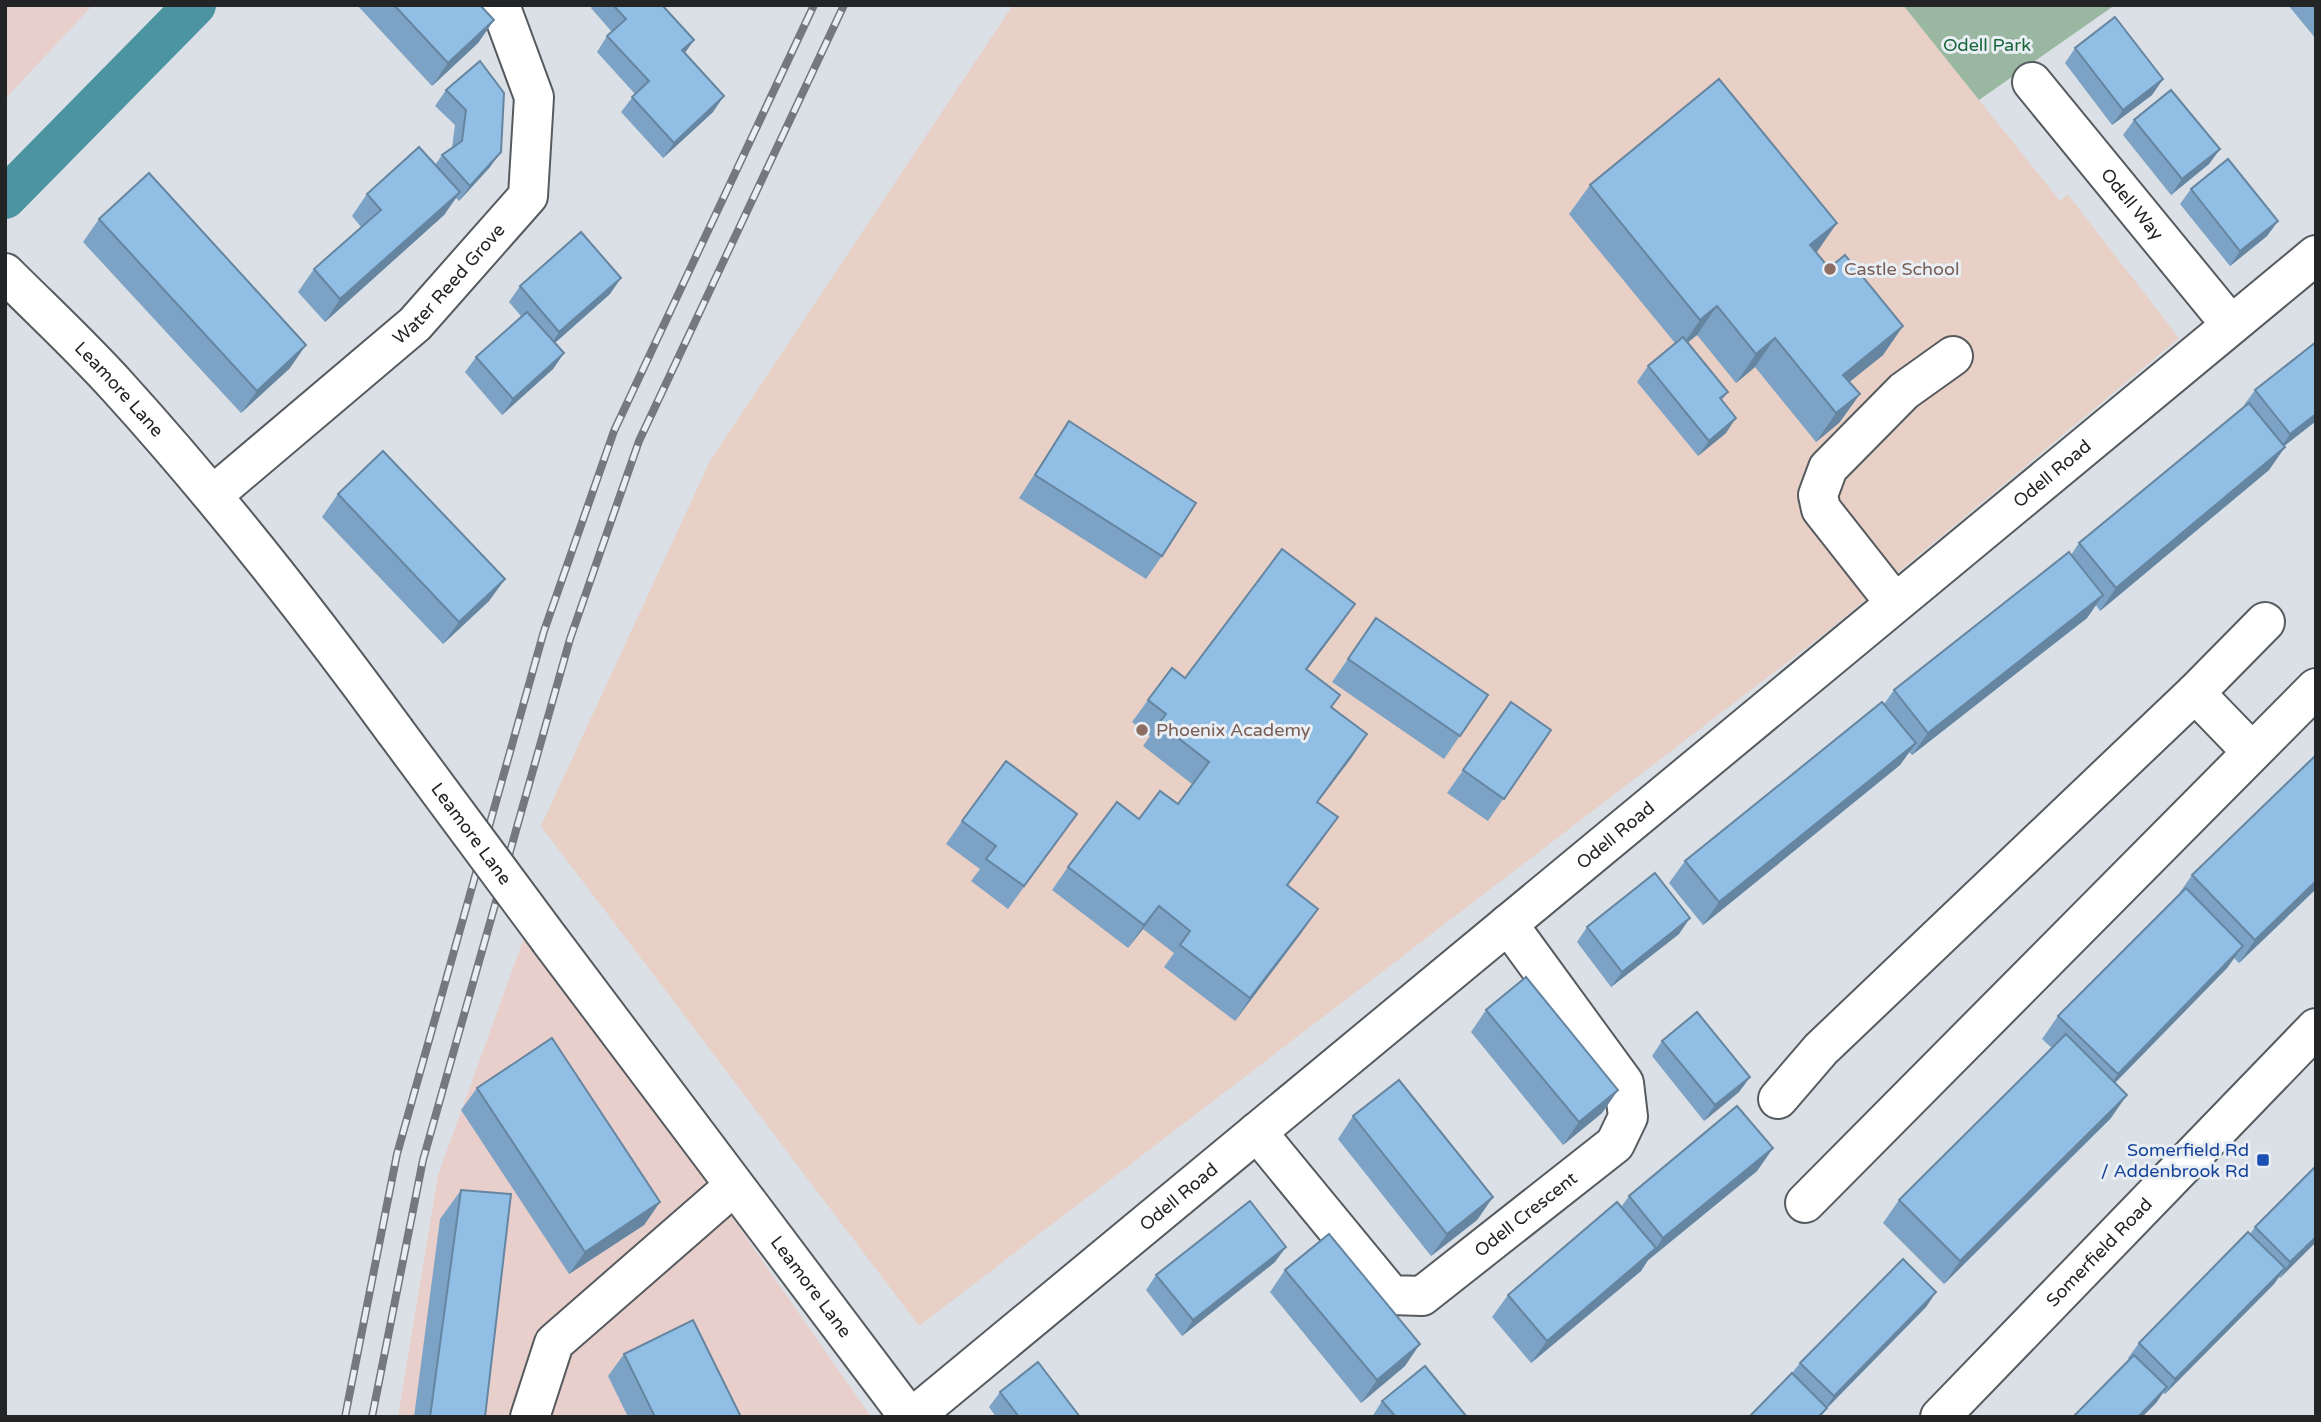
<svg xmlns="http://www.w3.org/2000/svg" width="2321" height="1422" viewBox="0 0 2321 1422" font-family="'Varela Round',sans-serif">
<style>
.industrial{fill:#e9cfcc}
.education{fill:#e8d0c6}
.green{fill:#99b7a1}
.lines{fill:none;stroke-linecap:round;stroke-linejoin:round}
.canal{stroke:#4d94a2;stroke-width:42}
.minor-casing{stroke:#565b5f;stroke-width:42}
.highway-casing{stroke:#565b5f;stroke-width:42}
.minor{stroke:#fff;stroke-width:38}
.highway{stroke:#fff;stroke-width:38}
.rail-casing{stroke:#75787c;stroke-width:8}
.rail{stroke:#e8eef3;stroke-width:5;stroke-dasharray:16;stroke-linecap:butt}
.minor-bridge-casing{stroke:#565b5f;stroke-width:42;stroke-linecap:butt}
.minor-bridge{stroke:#fff;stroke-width:38}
.wall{fill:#7ca3c5}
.shaded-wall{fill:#6585a0}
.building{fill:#90bee5;stroke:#6585a0;stroke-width:2}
.education-dot{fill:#8d6e63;stroke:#e8eef3;stroke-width:2.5}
.transit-dot{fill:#1a4fb4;stroke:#e8eef3;stroke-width:2.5}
.labels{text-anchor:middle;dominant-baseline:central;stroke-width:6;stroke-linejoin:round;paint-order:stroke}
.park-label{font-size:18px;fill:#196639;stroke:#e8eef3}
.street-label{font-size:18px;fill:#222426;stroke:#e8eef3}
.education-label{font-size:18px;fill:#785e54;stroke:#e8eef3;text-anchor:start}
.transit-label{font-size:18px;fill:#164399;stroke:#e8eef3;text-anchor:end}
</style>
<rect width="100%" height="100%" fill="#dae0e5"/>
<g class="industrial">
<polygon points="5,5 93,5 5,99"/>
<polygon points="525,935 725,1207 871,1417 398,1417 438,1175"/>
</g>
<polygon class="education" points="1013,5 1903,5 2060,201 2068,195 2179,338 1824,634 919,1326 541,826 710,461"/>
<polygon class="green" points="1903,5 2115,5 1979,100"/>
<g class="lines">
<polyline class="canal" points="5,198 195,5"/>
<g class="minor-casing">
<g id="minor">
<path id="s1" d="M2032,82l199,243"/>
<path id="s2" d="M5,273c38,38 77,74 113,114 99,109 190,225 277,344"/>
<path id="s3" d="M213,495l202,-171 113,-128 6,-99 -34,-92"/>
<polyline points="1895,603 1821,509 1818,495 1828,468 1904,391 1953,356"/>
<polyline points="2195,693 2265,622"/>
<path id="s4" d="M550,940l359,477"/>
<polyline points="1778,1099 1821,1049 2195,693 2252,752"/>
<path id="s5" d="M1257,1132l134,163 31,1 193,-152 13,-27 -4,-34 -116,-159"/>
<polyline points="1805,1203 2316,688"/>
<polyline points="530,1417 554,1343 734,1186"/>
<path id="s6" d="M913,1417l1403,-1162"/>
</g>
</g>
<g class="highway-casing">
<g id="highway">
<path id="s7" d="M1940,1417l376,-389"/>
</g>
</g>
<use href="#minor" class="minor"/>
<use href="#highway" class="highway"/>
<g class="rail-casing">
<g id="rail">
<polyline points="345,1417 397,1154 544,631 614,431 814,5"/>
<polyline points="372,1417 423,1160 570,639 639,441 844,5"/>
</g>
</g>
<use href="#rail" class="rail"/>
<g class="minor-bridge-casing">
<g id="minor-bridge">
<path id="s8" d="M395,731l155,209"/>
</g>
</g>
<use href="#minor-bridge" class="minor-bridge"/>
</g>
<g class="wall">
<polygon points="357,5 480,5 494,20 478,43 432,86"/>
<polygon points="593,5 662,5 694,40 685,53 713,112 663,158 621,112 635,94 597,52 607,36 612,32 591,8"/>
<polygon points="2288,5 2316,5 2316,39"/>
<polygon points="2075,48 2163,79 2152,95 2112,125 2065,63"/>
<polygon points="480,61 490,167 459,201 456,198 444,215 325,322 298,292 314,269 361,227 352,216 367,194 435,165 442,155 452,148 455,125 435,106 446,90"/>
<polygon points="2134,120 2220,149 2209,164 2171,195 2123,135"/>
<polygon points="1590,185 1816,252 1829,268 1903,326 1883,355 1849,382 1860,394 1839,423 1816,442 1755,367 1736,383 1697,335 1687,343 1728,392 1722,400 1726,433 1698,456 1637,382 1648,366 1675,343 1569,214"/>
<polygon points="2191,189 2278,221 2267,236 2230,266 2180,204"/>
<polygon points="99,219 290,368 241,413 83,242"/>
<polygon points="520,286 610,294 555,343 564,353 553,369 502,415 465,372 476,357 521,316 509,302"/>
<polygon points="2316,342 2316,421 2284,446 2285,447 2269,470 2100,611 2096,605 2087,618 1912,755 1909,752 1900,765 1703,925 1669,883 1685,861 1884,704 1894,690 2071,555 2079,543 2245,406 2244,405 2255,390"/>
<polygon points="1069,421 1162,556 1146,579 1019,498"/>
<polygon points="338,494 505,579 489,601 443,644 322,517"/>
<polygon points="1376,618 1488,695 1444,759 1332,682"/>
<polygon points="1339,627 1307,670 1332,707 1352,757 1318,802 1338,817 1287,886 1302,932 1235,1021 1164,967 1174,953 1143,929 1128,948 1052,890 1068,867 1139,819 1178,804 1192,784 1143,746 1150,736 1132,722 1148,700 1185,678"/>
<polygon points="1511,702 1551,730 1488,821 1447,793"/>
<polygon points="2316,755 2316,889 2239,963 2234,958 2227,968 2115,1083 2111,1118 1944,1284 1883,1223 1899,1200 2052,1048 2042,1039 2058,1016 2176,898 2192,875"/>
<polygon points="962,821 1061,836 1008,909 971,881 980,869 946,844"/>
<polygon points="1587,927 1679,934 1611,987 1577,942"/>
<polygon points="1486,1010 1618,1090 1602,1113 1563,1145 1471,1032"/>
<polygon points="1662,1041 1750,1077 1739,1092 1704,1121 1652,1056"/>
<polygon points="477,1088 660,1202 644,1225 569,1274 461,1110"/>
<polygon points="1353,1116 1493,1197 1477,1220 1431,1256 1338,1139"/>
<polygon points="1773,1148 1757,1171 1647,1261 1641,1271 1531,1363 1492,1317 1508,1295 1621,1207 1629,1196"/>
<polygon points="2316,1166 2316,1242 2280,1278 2279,1277 2274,1284 2165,1394 2163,1393 2156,1403 2142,1417 2073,1417 2130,1360 2128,1358 2139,1343 2250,1234 2255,1227"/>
<polygon points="461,1190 485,1417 414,1417 440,1219"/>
<polygon points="1275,1262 1182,1336 1146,1290 1156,1275"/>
<polygon points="1285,1270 1405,1366 1361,1403 1270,1292"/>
<polygon points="1936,1292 1926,1307 1827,1408 1821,1417 1749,1417 1792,1373 1800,1363"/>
<polygon points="624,1354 741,1417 628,1417 608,1376"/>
<polygon points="1000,1392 1080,1417 996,1417 989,1407"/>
<polygon points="1382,1401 1467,1417 1372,1417"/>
</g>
<g class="shaded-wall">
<polygon points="494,20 478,43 432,86 448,63"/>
<polygon points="694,40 683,55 682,50"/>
<polygon points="2163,79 2152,95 2112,125 2123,110"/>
<polygon points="724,96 713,112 663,158 674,143"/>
<polygon points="2220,149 2209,164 2171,195 2182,179"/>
<polygon points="501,152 490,167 459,201 470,186"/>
<polygon points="460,192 444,215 325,322 340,299"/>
<polygon points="2278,221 2267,236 2230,266 2240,251"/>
<polygon points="1837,223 1817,252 1810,245"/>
<polygon points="621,278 610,294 549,348 559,332"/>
<polygon points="1717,306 1697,335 1680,349 1700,320"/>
<polygon points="1903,326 1883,355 1826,401 1843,375"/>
<polygon points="1775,338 1755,367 1736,383 1756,354"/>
<polygon points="306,345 290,368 241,413 257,391"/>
<polygon points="564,353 553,369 502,415 513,399"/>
<polygon points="1860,394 1839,423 1816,442 1836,413"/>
<polygon points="2316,414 2316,421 2279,450 2290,434"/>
<polygon points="1736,418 1726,433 1698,456 1709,441"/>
<polygon points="2285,447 2269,470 2100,611 2116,588"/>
<polygon points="505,579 489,601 443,644 459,622"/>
<polygon points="2103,595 2087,618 1912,755 1928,733"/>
<polygon points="1355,604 1339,627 1290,692 1306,669"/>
<polygon points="1367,734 1352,757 1301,824 1317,802"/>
<polygon points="1916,743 1900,765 1703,925 1719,902"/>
<polygon points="1338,817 1322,840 1271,908 1287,885"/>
<polygon points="2316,881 2316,889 2239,963 2255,940"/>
<polygon points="1159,906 1143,929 1128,948 1144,925"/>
<polygon points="1318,909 1302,932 1235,1021 1250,998"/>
<polygon points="1690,918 1679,934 1611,987 1622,972"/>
<polygon points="2243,946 2227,968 2102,1096 2118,1074"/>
<polygon points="1750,1077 1739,1092 1704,1121 1715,1105"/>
<polygon points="1618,1090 1602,1113 1563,1145 1579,1122"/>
<polygon points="2127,1095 2111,1118 1944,1284 1960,1261"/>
<polygon points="1773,1148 1757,1171 1647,1261 1663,1238"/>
<polygon points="1493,1197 1477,1220 1431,1256 1447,1234"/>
<polygon points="660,1202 644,1225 569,1274 585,1252"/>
<polygon points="2316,1237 2316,1242 2280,1278 2290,1262"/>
<polygon points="1286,1247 1275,1262 1182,1336 1193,1320"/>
<polygon points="1656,1248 1641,1271 1531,1363 1547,1341"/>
<polygon points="2285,1268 2274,1284 2165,1394 2175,1379"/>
<polygon points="1936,1292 1926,1307 1823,1412 1834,1396"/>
<polygon points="1420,1344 1405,1366 1361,1403 1377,1380"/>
<polygon points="2167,1387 2156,1403 2142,1417 2138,1417"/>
</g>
<g class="building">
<polygon points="394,5 480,5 494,20 448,63"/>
<polygon points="613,5 662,5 694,40 682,50 724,96 674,143 632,97 649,81 607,36 626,19"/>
<polygon points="2115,17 2163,79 2123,110 2075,48"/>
<polygon points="480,61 504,93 501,152 470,186 442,155 462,141 466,110 446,90"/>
<polygon points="1719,79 1837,223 1810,245 1829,268 1845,255 1903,326 1843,375 1860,394 1836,413 1775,338 1756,354 1717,306 1700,320 1590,185"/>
<polygon points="2171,90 2220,149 2182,179 2134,120"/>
<polygon points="419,147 460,192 340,299 314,269 381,210 367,194"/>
<polygon points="2228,159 2278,221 2240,251 2191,189"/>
<polygon points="149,173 306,345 257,391 99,219"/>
<polygon points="581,232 621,278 559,332 520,286"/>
<polygon points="527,312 564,353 513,399 476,357"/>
<polygon points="1683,337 1728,392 1720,398 1736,418 1709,441 1648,366"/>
<polygon points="2316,342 2316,414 2290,434 2255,390"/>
<polygon points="2249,403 2285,447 2116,588 2079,543"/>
<polygon points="1069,421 1196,503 1162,556 1035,475"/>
<polygon points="383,451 505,579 459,622 338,494"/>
<polygon points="1282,549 1355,604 1306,669 1340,695 1331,707 1367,734 1317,802 1338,817 1287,885 1318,909 1250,998 1180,945 1190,931 1159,906 1144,925 1068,867 1117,802 1139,819 1160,791 1178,804 1209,762 1159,723 1166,714 1148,700 1172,668 1185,678"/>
<polygon points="2069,552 2103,595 1928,733 1894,690"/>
<polygon points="1376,618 1488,695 1460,736 1348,659"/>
<polygon points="1511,702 1551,730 1504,799 1463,770"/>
<polygon points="1882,702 1916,743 1719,902 1685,861"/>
<polygon points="2316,755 2316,881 2255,940 2192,875"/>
<polygon points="1006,761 1077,814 1024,886 986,859 996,846 962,821"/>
<polygon points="1655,873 1690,918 1622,972 1587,927"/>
<polygon points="2186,888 2243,946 2118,1074 2058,1016"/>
<polygon points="1526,977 1618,1090 1579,1122 1486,1010"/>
<polygon points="1697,1012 1750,1077 1715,1105 1662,1041"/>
<polygon points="2066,1034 2127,1095 1960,1261 1899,1200"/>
<polygon points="552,1038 660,1202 585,1252 477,1088"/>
<polygon points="1399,1080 1493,1197 1447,1234 1353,1116"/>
<polygon points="1737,1106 1773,1148 1663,1238 1629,1196"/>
<polygon points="2316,1166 2316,1237 2290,1262 2255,1227"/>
<polygon points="461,1190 511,1194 485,1417 430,1417"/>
<polygon points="1250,1201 1286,1247 1193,1320 1156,1275"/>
<polygon points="1617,1202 1656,1248 1547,1341 1508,1295"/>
<polygon points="2248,1232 2285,1268 2175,1379 2139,1343"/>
<polygon points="1329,1234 1420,1344 1377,1380 1285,1270"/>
<polygon points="1903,1259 1936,1292 1834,1396 1800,1363"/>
<polygon points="693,1320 741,1417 655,1417 624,1354"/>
<polygon points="2134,1355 2167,1387 2138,1417 2073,1417"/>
<polygon points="1038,1362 1080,1417 1019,1417 1000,1392"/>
<polygon points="1425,1366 1467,1417 1396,1417 1382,1401"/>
<polygon points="1792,1373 1827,1408 1818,1417 1749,1417"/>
</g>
<g class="education-dot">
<circle cx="1830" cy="269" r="7"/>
<circle cx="1142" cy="730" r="7"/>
</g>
<rect class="transit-dot" x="2256" y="1153" width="14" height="14" rx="3.5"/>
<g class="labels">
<g class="park-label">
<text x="1987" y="45">Odell Park</text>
</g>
<g class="street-label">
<text stroke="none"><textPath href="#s1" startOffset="158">Odell Way</textPath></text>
<text stroke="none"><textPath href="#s3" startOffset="317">Water Reed Grove</textPath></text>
<text stroke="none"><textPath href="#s2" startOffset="163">Leamore Lane</textPath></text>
<text stroke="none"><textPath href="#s6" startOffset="1479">Odell Road</textPath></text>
<text stroke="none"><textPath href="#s8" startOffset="128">Leamore Lane</textPath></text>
<text stroke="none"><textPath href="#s6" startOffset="912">Odell Road</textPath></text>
<text stroke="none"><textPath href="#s6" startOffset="345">Odell Road</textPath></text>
<text stroke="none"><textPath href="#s5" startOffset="374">Odell Crescent</textPath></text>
<text stroke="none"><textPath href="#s7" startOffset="229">Somerfield Road</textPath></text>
<text stroke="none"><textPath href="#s4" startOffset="434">Leamore Lane</textPath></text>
</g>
<g class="education-label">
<text x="1844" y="269">Castle School</text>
<text x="1156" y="730">Phoenix Academy</text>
</g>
<g class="transit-label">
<text x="2249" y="1150">Somerfield Rd<tspan x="2249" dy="21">/ Addenbrook Rd</tspan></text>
</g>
</g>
<rect width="2321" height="1422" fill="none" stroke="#222426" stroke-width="14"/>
</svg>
